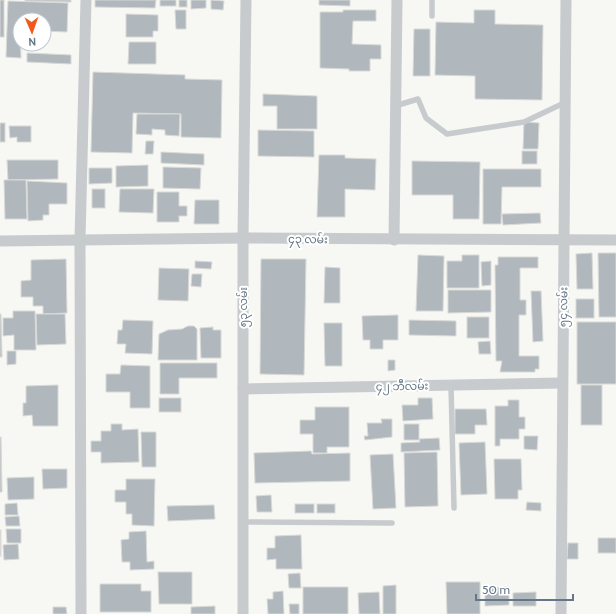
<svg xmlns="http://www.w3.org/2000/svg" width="616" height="614" viewBox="0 0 616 614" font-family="Cabin,'Noto Sans Myanmar',sans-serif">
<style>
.building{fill:#b0b7bd;stroke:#d9d9d6}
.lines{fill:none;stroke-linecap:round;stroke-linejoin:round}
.service{stroke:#c7cbce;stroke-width:5.5}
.minor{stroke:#c7cbce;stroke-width:11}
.labels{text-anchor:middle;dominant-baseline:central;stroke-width:4;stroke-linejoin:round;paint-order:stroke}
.street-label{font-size:11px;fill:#647687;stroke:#fff}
</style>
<rect width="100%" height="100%" fill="#f7f7f4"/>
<g class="building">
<rect x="0" y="0" width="4" height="37"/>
<polygon points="25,0 71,0 71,2 25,1"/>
<polygon points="95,0 156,0 155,8 95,7"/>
<rect x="160" y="0" width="16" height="6"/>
<rect x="179" y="0" width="8" height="7"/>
<polygon points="191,0 206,0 206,8 191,9"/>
<polygon points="211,0 224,1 223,10 211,9"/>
<polygon points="319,0 350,0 350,6 319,5"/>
<polygon points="8,1 68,3 67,32 44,31 44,20 20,20 21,58 6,57"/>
<polygon points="175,10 186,10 186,29 176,29"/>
<polygon points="343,10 376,10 376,21 353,21 352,44 381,45 381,59 370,59 370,71 349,71 349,69 320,68 320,12 343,12"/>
<polygon points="474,10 495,10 495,24 543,25 542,100 475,99 475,76 435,75 436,22 474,23"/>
<polygon points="126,14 158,15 158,31 153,31 153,37 126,37"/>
<polygon points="414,29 430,29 430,76 413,76"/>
<polygon points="129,42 156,42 156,64 128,64"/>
<polygon points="27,53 71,55 71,64 27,62"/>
<polygon points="93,72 185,75 185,79 222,80 221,138 181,137 181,114 133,113 132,153 91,152"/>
<polygon points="263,94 317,96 317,129 277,129 277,106 263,106"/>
<polygon points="137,114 180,114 179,136 165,135 165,130 152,129 152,135 136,134"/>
<polygon points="524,122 539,123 538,149 523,149"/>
<rect x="0" y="123" width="5" height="19"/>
<polygon points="9,126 31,126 31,142 17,142 17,137 10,138"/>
<polygon points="258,130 314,131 314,157 258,156"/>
<polygon points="146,141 154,141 153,154 145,154"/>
<rect x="522" y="151" width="15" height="13"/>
<polygon points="161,152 204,154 204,165 161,163"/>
<polygon points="319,155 345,155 345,158 376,159 375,190 345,189 345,217 317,217"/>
<polygon points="7,160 58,160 58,179 8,180"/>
<polygon points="412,161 480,162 479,219 453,219 453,195 412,195"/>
<polygon points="148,165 148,186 116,187 116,166"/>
<polygon points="163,167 201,168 200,189 163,188"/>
<polygon points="89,168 112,168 112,183 89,184"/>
<polygon points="483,169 541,169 541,187 502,187 501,224 483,224"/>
<polygon points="4,180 26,180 27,219 5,219"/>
<polygon points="27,181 67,183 67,204 49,204 49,215 43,215 43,220 28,221"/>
<rect x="92" y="189" width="13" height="19"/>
<polygon points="120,189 154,189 153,213 119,212"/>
<polygon points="157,192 179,192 179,206 187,206 187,216 179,216 179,222 157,222"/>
<polygon points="195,200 219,200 219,224 194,224"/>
<polygon points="540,213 541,223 503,225 502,214"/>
<polygon points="592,253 593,289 577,289 576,254"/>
<polygon points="598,253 616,253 616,317 599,317"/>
<polygon points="418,255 444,256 443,311 416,311"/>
<polygon points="462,255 479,255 479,288 447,288 447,261 462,261"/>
<polygon points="498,257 538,257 538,268 520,268 520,300 526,300 526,315 519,315 519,356 539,356 539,369 535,369 535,372 500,372 502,361 496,361 495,265 498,265"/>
<polygon points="66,259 67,313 43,314 43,306 33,306 33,297 21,297 21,281 31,280 31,260"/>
<polygon points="261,259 306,259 304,375 260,374"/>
<polygon points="195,261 212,262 211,269 195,268"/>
<polygon points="491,261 491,285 482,286 481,262"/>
<polygon points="325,267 340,268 340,303 324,303"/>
<polygon points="159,268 189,269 188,301 158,300"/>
<polygon points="192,274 202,274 201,287 191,286"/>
<polygon points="448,290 491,290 491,312 448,313"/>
<polygon points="531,291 541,291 543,341 533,342"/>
<rect x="576" y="299" width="18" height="19"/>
<polygon points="13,311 35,311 36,350 14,350 14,335 3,336 3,318 13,318"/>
<polygon points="0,314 1,314 2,357 0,357"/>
<polygon points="36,314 65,314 66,344 37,345"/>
<polygon points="398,315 398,340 383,340 383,349 370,349 370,340 363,340 362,316"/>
<rect x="467" y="317" width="22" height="21"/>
<polygon points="123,320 153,321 152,354 125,353 126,344 117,344 118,330 122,330"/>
<polygon points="409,320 456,321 456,336 409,335"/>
<rect x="577" y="322" width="39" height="62"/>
<polygon points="324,323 342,323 342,366 325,366"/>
<polygon points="188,326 194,326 197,329 197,360 158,360 159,334 168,330 182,329"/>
<polygon points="213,327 213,330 221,330 221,358 201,358 200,328"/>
<polygon points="490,341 491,354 479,354 478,342"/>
<polygon points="7,351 16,351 16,364 7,365"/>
<polygon points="388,360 395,360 395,370 388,371"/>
<polygon points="160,363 217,363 217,378 179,378 179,394 160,394"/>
<polygon points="121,365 150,366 150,408 130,408 130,392 106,392 106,374 120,374"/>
<polygon points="58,385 58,426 33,426 32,415 23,416 23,403 26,403 26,386"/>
<rect x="581" y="385" width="21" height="40"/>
<rect x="159" y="398" width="22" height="14"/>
<polygon points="418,398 432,398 433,419 403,421 402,405 418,405"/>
<polygon points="508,400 519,400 519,417 525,417 525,429 519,429 519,439 500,439 500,446 495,446 495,406 508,406"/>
<polygon points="315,407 349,407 349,447 327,447 327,453 313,453 313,434 300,434 300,420 315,420"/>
<polygon points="455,409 486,409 487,425 475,425 475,434 455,434"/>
<polygon points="381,419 392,419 392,437 365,440 364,436 368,436 367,423 382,423"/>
<polygon points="111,424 122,424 122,430 138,429 139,462 101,463 101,452 91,452 91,441 101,441 101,431 111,431"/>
<rect x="404" y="424" width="15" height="16"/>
<polygon points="141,432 156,432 156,467 142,467"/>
<polygon points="524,436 538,436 537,450 524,449"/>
<polygon points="0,437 1,437 2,492 0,492"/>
<polygon points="439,438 440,450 401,452 401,443 420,442 419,439"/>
<polygon points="485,442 487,494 461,495 459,443"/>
<polygon points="311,451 312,454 350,453 350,481 255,483 254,453"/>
<polygon points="437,452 438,506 405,507 404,453"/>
<polygon points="393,454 396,508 373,509 370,455"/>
<polygon points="494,459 521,459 522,490 518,490 518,499 495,499"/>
<polygon points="42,469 67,469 67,488 43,489"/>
<polygon points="34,477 34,499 8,500 7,478"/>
<polygon points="126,479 155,479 154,526 132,525 132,514 126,514 126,502 115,502 115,490 126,490"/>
<polygon points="271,495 272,512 257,512 256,496"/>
<polygon points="527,502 541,503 541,511 526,510"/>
<polygon points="17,503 18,515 5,515 5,504"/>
<rect x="295" y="504" width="19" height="9"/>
<rect x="317" y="504" width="18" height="9"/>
<polygon points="214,505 215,519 168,521 167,506"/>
<polygon points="19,516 20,526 6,526 5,517"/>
<polygon points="6,529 21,529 21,543 7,543"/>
<rect x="0" y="530" width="1" height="26"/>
<polygon points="146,531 147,562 154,561 154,569 130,570 130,562 122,562 121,540 129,539 129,532"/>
<polygon points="301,535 302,569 276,569 276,559 267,560 267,548 275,548 275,536"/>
<rect x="598" y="538" width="18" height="15"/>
<polygon points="568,543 578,543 578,559 567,559"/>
<polygon points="18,544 19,559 4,560 3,545"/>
<polygon points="158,572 192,572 192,604 159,604"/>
<polygon points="300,573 301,588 289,588 288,574"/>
<polygon points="446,582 480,582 480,614 447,614"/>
<polygon points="100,584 141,584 141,591 151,591 151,612 100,612"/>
<polygon points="396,585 396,614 383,614 383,586"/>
<rect x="303" y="587" width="45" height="27"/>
<polygon points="509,587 509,605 485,606 485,588"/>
<polygon points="283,591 284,614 268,614 267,599 273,599 273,592"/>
<polygon points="379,592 380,614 359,614 358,593"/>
<polygon points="536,592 536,606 513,606 513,593"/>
<polygon points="289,604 299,604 299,614 290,614"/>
<polygon points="215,606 215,614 191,614 191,607"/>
<polygon points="53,607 66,607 67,614 53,614"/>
</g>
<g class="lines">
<g class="service">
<polyline points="432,0 432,16"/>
<polyline points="395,106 418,99 426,118 447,134 524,122 564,103"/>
<polyline points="451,385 454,508"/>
<polyline points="243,522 392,523"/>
</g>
<g class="minor">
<polyline points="394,240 397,0"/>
<polyline points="0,241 243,238 616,240"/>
<polyline points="243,389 561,383"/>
<polyline points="81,614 80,239 86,0"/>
<polyline points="243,614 243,238 246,0"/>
<polyline points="561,614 566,0"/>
</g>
</g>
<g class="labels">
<g class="street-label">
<text transform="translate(308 239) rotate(1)">၄၃ လမ်း</text>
<text transform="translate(243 307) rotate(-90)">၅၃ လမ်း</text>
<text transform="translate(563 307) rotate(-89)">၅၄ လမ်း</text>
<text transform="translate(402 386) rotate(-1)">၄၂ ဘီလမ်း</text>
</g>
</g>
<g transform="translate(32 32) rotate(178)"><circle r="19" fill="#ffffff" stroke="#c1c8cf"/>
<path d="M0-3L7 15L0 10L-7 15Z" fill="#f0591b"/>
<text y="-6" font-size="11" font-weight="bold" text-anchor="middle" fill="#647687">N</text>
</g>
<path d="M476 594v6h97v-6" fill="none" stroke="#647687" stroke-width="2"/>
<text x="482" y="594" font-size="12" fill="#647687" stroke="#ffffff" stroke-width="3" paint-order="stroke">50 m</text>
</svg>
